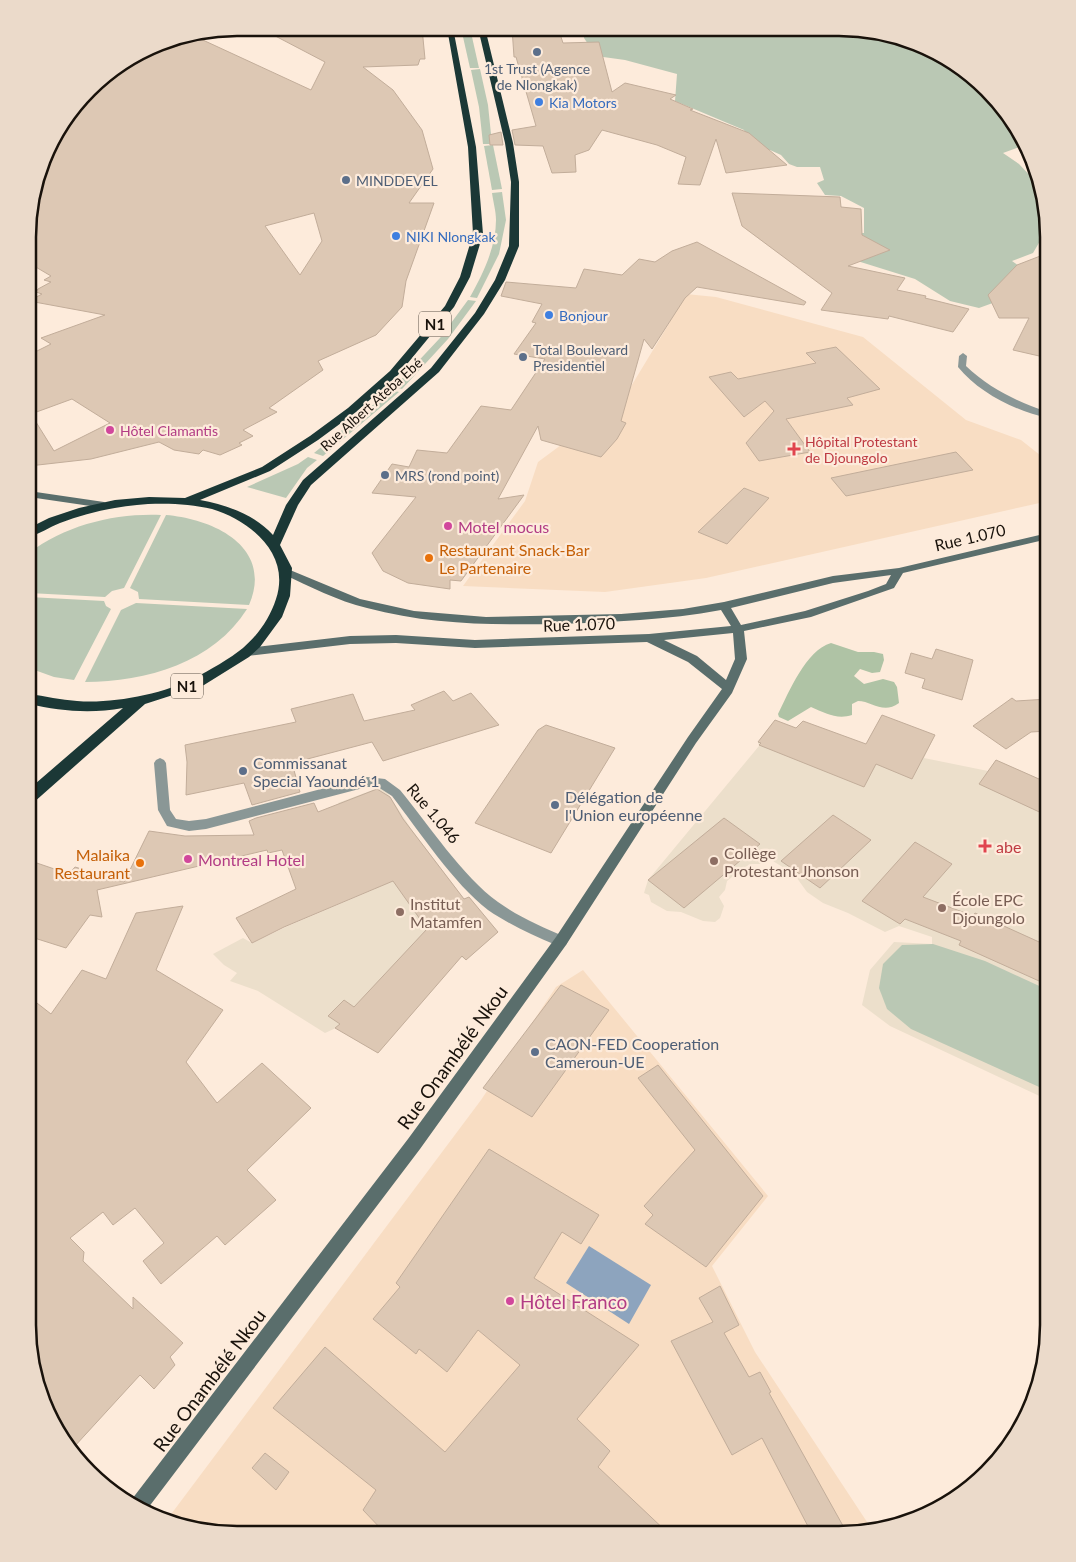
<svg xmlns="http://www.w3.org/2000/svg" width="1076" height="1562" viewBox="0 0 1076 1562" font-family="Lato,sans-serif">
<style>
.built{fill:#f8ddc3}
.education{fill:#ecdfcb}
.green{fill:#bac8b4}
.forest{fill:#afc3a5}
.water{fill:#8da4be}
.building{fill:#ddc8b4;stroke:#c2ad9a;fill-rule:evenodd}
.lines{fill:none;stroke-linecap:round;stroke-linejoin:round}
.street{fill:#8a9796;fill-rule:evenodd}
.secondary{fill:#5a6e6c;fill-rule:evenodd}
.highway{fill:#1b3836;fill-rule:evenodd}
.service-dot{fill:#5c6f8a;stroke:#fdebdb;stroke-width:2}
.shop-dot{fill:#3f7fe0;stroke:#fdebdb;stroke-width:2}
.hotel-dot{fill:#d1479c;stroke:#fdebdb;stroke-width:2}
.health-dot{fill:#e0444e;stroke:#fdebdb;stroke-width:2}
.food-dot{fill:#e8710a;stroke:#fdebdb;stroke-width:2}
.education-dot{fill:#8d6e63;stroke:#fdebdb;stroke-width:2}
.labels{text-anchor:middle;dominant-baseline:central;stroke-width:4.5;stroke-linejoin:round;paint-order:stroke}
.far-service-label{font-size:14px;fill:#4e5e75;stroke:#fdebdb;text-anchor:start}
.far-shop-label{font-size:14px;fill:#366cbe;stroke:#fdebdb;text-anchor:start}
.far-street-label{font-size:14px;fill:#19120b;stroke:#fdebdb}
.far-hotel-label{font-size:14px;fill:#b23c85;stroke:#fdebdb;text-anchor:start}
.far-health-label{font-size:14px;fill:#be3a42;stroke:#fdebdb;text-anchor:start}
.shield{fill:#fdebdb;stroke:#5d5349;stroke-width:1}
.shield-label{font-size:15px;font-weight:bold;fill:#19120b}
.hotel-label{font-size:16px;fill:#b23c85;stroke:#fdebdb;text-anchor:start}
.street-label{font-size:16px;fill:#19120b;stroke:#fdebdb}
.food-label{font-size:16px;fill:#c56008;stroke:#fdebdb;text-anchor:start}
.service-label{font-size:16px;fill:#4e5e75;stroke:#fdebdb;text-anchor:start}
.health-label{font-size:16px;fill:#be3a42;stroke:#fdebdb;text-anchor:start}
.education-label{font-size:16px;fill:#785e54;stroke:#fdebdb;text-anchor:start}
.near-street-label{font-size:19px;fill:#19120b;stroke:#fdebdb}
.near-hotel-label{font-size:19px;fill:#b23c85;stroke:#fdebdb;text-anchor:start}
.rim{fill:none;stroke:#19120b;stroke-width:2.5}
</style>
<rect width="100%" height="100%" fill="#fdebdb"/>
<g class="built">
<polygon points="625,288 716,297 863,337 966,420 1021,440 1045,459 1044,502 706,578 605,592 463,586 525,501 538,462 607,411 630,388 670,322 614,307"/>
<polygon points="583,970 768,1196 712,1266 755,1352 869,1525 879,1525 870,1527 869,1525 830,1534 210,1533 166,1521 481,1100 556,987"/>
</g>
<g class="education">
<polygon points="775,720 834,743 859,747 935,735 924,758 988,771 996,760 1048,783 1048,1100 890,1026 862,1005 870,970 894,942 932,944 932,937 899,926 885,932 848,913 823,903 807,892 794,874 768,858 760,864 751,864 743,868 727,881 725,890 719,897 724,906 720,918 715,922 703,921 681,912 667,911 651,902 649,895 644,893 648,880 759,746 758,742"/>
<polygon points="383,786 412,830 464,899 469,897 498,932 466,960 461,957 378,1053 336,1028 325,1033 258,991 230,981 237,973 224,965 213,954 243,938 252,943 288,926 375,889 371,852 338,803"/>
</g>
<g class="green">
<polygon points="461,28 470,28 479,68 470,68"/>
<polygon points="584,29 867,29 919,43 966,71 1027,144 1003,153 1019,164 1036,182 1039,206 1042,209 1048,238 1040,241 1033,253 1012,261 1026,271 1001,300 979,308 950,301 915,279 851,259 834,232 864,233 864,208 841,196 825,195 817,183 824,180 820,167 797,167 789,164 781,155 770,150 751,151 744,130 675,101 677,74 625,60 596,56 584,38"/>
<polygon points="480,69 488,105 492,144 483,144 479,107 471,70"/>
<polygon points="493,145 502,189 492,190 484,146"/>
<path d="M502,192l4,28 -7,34 -22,44 -7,-1c13,-23 26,-50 26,-77 0,-9 -3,-19 -4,-27z"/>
<polygon points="468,300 476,301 448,339 402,389 394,387 440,338"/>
<polygon points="391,390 399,392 323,456 314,453"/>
<polygon points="308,457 317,460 307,468 286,498 247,487 298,464"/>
<path d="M161,515l-37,73 -12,3 -7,6 -76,-4v-40c37,-28 86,-40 132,-38z"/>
<path d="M166,515c48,4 108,32 83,90l-110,-6 -1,-7 -8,-4z"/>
<polygon points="29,597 104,601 106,606 111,609 74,680 54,677 29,668"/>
<path d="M136,603l111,6c-33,53 -101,73 -162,73l36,-72z"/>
<polygon points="933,944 985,961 1048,990 1048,1091 911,1029 887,1009 879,988 883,964 902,945"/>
</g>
<path class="forest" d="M831,643l27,9h16l9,2 1,6 -4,12 -8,1 -12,-4 -6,7 10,8 19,-5 11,3 3,5 2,16c-16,12 -27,-2 -41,-2l-6,3v11c-15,5 -27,-2 -41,-8l-23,14 -9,-4 -1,-3c11,-22 28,-64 53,-71z"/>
<polygon class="water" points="589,1246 651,1285 629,1324 566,1283"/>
<g class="building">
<path d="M260,28h162l3,31h-5l-2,6 -55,2 30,23 29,40 11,39 -24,34h25l-28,78 -4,26 -26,28 -58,26 5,9 -54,38 8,4 -34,18 10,6 -14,7 3,2 -22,10 -17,-5 -4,4 -25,-4 -15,-8 -68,17 -62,7v-111l22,-11 -10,-6 64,-23 -76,-14 13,-7 -6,-2 2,-3 13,-7 -7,-2 7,-4 -22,-13v-54l26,-77 44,-53 61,-35 32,-9 119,55 14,-28zM314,213l8,28 -22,34 -35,-49zM72,399l38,24 -56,28 -23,-37z"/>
<polygon points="512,28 558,28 563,43 599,42 612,92 625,83 676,95 670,99 693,109 690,110 749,133 787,165 726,173 716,139 700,185 678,184 686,157 657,145 602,130 589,150 575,155 576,172 552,173 543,146 515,145 512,130 536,126 516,57 514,57"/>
<polygon points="501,132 503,145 490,145 489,135"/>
<polygon points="732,193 840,197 841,207 861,209 862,235 890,250 848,266 905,278 897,290 926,296 925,298 969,309 953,332 889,316 888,319 821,310 832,293 742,226"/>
<polygon points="697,242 806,302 804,305 697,287 685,298 652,349 644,339 621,421 626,423 617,439 601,457 541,440 538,426 498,499 524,495 461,581 450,580 450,589 408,583 383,571 372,553 416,497 372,493 392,464 409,467 417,450 447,453 481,406 511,410 545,359 514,354 536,323 532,322 542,304 501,296 506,282 576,288 584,269 622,275 639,259 655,262 672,251"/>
<polygon points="1048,253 1048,358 1013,350 1029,318 999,318 988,295 1017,265"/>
<polygon points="836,347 880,389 847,398 853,405 786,419 810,452 759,461 746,443 774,411 765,401 744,417 709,377 731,372 738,379 816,363 806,353"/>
<polygon points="956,452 973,470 846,496 831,478"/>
<polygon points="744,488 769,498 727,544 698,532"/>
<polygon points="936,649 973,660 962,700 922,688 925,679 905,673 911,653 932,659"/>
<polygon points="444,691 453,701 471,693 499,725 383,761 372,742 296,762 292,763 300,792 252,805 244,783 186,795 187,762 185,745 296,722 291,709 353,694 364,721 415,710 411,705"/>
<polygon points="1012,698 1016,701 1048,699 1048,731 1031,732 1006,749 973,726"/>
<polygon points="882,715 935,735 912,779 876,764 864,787 759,745 761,743 758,742 775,720 796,728 803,721 866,744"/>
<polygon points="546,725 615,748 551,853 475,823 538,730"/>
<polygon points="996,760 1048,783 1048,816 979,784"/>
<polygon points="377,789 390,797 403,819 464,899 469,897 498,932 466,960 462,956 378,1053 335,1028 340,1024 328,1016 344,1000 354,1007 427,929 393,881 284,927 252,943 236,918 296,889 282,850 268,853 267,850 97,890 102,917 90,915 66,948 28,936 28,860 69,874 75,867 124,882 149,831 185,836 254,835 249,821 256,818 314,803 318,812"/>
<polygon points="833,815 871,840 820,888 781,861"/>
<polygon points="724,818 760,844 684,908 648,880"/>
<polygon points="915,842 952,864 923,897 973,916 975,913 1048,946 1048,985 959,945 961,941 905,919 900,924 862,901"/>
<polygon points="183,906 156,970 223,1010 186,1062 217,1103 262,1063 311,1108 247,1170 276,1200 225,1245 217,1236 161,1284 143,1261 164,1243 135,1208 113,1225 103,1212 70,1238 84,1252 83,1261 133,1309 133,1297 183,1343 170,1357 175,1365 154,1389 140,1375 74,1447 49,1417 28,1325 28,996 51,1014 82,970 106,979 136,913"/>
<polygon points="561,985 609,1010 532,1117 483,1088"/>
<polygon points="658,1065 763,1196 706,1267 645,1224 653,1215 644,1206 695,1150 638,1078"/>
<polygon points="489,1149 599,1215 581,1244 562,1232 534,1278 639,1345 577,1419 610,1451 598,1467 669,1534 385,1533 363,1510 376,1490 273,1408 325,1347 445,1452 520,1365 478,1330 447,1372 419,1349 416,1354 373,1319 400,1287 396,1283"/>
<polygon points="720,1286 739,1325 724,1333 749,1377 760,1372 771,1392 769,1393 847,1533 812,1534 762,1438 732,1455 671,1341 713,1322 699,1298"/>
<polygon points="265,1453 289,1472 276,1490 252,1468"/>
</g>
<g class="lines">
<g class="street">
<path d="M963,353l4,3 -1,10c24,23 52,36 82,46v6c-32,-7 -69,-25 -90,-51l1,-11z"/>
<path d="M160,758l4,2 2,3 4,47 6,9 13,2 17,-2 161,-42 18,2 15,11c28,34 63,87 98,112 21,15 44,25 68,35l2,4 -2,4 -5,2 -5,-2c-24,-10 -46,-20 -68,-35 -34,-26 -69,-79 -96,-114l-14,-9h-11l-161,42 -17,2 -22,-5 -9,-16 -4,-47 2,-3z"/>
</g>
<g class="secondary">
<polygon points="29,491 104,502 109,505 104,508 29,497"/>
<path d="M1048,533v6l-145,34 -9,15 -83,29 -67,14 3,28 -15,34 -36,50 -130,202 -146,204 -275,363 -16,-9 279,-364 148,-202 132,-200 34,-48 -34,-27 -41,-20 -172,6 -79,-5 -46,1 -103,12 -4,-1 -2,-3 6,-4 103,-12 46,-1 79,5 174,-6 82,-8 -10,-16c-54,10 -108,12 -162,14 -65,1 -129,1 -192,-16 -30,-7 -57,-22 -85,-34l-1,-2 1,-2h8l70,29 54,12 72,6 135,-3 62,-5 41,-7 109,-26 66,-8zM891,575l-5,9 -18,7 -63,20 -64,14 -10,-17 102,-25zM733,633l2,26 -9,21 -29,-24 -33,-16z"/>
</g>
<path class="highway" d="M447,28h6l23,119 7,87 -13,43 -16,30 -56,68 -42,37 -38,28 -48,31 -70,29c26,5 54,14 73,35l13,-30 17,-25 128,-112 44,-55 20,-33 14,-34 2,-64 -6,-39 -27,-115h7l28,115 6,39v64l-14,34 -21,34 -45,58 -128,113 -13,20 -18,40 12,23 -2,28 -8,21 -22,30 -11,10 -45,28 -59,19 -112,99 -5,2v-15l95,-82c-33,6 -63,3 -94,-4v-10c16,2 32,6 48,7 35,3 86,-7 118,-23 13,-7 36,-20 48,-30 15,-13 27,-30 33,-49 15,-45 -25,-78 -64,-90 -20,-5 -43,-6 -64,-5 -30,2 -60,8 -88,19 -11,4 -20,11 -31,14v-9l20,-10 30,-10 36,-8 34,-3 36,1 77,-31 48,-31 38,-28 42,-37 55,-65 15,-29 13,-43 -5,-87z"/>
</g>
<g class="service-dot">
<circle cx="537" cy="52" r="5"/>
<circle cx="346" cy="180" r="5"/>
<circle cx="523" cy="357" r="5"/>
<circle cx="385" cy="475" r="5"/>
<circle cx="243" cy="771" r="5"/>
<circle cx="555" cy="805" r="5"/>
<circle cx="535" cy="1052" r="5"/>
</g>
<g class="shop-dot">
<circle cx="539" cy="102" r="5"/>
<circle cx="396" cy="236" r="5"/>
<circle cx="549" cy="315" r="5"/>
</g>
<g class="hotel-dot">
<circle cx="110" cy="430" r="5"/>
<circle cx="448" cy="526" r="5"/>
<circle cx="188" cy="859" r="5"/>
<circle cx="510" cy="1301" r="5"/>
</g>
<g class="health-dot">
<path d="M791.5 441.5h5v5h5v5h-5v5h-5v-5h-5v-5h5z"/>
<path d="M982.5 838.5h5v5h5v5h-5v5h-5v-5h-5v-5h5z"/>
</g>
<g class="food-dot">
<circle cx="429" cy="558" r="5"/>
<circle cx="140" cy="863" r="5"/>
</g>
<g class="education-dot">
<circle cx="714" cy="861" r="5"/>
<circle cx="942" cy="908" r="5"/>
<circle cx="400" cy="912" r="5"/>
</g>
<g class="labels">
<g class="far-service-label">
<text x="537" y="68" text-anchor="middle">1st Trust (Agence<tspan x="537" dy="16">de Nlongkak)</tspan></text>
<text x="356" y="180">MINDDEVEL</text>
<text x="533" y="349">Total Boulevard<tspan x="533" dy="16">Presidentiel</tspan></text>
<text x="395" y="475">MRS (rond point)</text>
</g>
<g class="far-shop-label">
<text x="549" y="102">Kia Motors</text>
<text x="406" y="236">NIKI Nlongkak</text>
<text x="559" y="315">Bonjour</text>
</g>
<g class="far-street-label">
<text transform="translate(371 404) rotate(-42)">Rue Albert Ateba Ebé</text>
</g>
<g class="far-hotel-label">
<text x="120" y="430">Hôtel Clamantis</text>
</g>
<g class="far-health-label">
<text x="805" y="441">Hôpital Protestant<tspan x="805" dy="16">de Djoungolo</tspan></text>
</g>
<g class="shield">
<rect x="419" y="311.5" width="32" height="25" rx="4"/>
<rect x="171" y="673.5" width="32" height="25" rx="4"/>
</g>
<g class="shield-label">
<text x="435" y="324">N1</text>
<text x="187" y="686">N1</text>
</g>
<g class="hotel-label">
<text x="458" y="526">Motel mocus</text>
<text x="198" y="859">Montreal Hotel</text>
</g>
<g class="street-label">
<text transform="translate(970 537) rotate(-13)">Rue 1.070</text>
<text transform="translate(579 624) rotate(-2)">Rue 1.070</text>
<text transform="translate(434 813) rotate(50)">Rue 1.046</text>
</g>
<g class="food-label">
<text x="439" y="549">Restaurant Snack-Bar<tspan x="439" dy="18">Le Partenaire</tspan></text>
<text x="130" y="854" text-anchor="end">Malaika<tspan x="130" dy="18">Restaurant</tspan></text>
</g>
<g class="service-label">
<text x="253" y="762">Commissanat<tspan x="253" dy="18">Special Yaoundé 1</tspan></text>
<text x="565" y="796">Délégation de<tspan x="565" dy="18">l'Union européenne</tspan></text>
<text x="545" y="1043">CAON-FED Cooperation<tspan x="545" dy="18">Cameroun-UE</tspan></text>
</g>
<g class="health-label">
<text x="996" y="846">abe</text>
</g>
<g class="education-label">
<text x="724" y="852">Collège<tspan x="724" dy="18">Protestant Jhonson</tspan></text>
<text x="952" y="899">École EPC<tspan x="952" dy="18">Djoungolo</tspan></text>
<text x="410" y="903">Institut<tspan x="410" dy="18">Matamfen</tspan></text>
</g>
<g class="near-street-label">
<text transform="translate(452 1057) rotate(-54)">Rue Onambélé Nkou</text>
<text transform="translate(209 1380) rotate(-53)">Rue Onambélé Nkou</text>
</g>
<g class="near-hotel-label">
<text x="520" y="1301">Hôtel Franco</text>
</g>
</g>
<path d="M0 0H1076V1562H0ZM237 36H839A201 201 0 0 1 1040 237V1325A201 201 0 0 1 839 1526H237A201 201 0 0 1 36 1325V237A201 201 0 0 1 237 36Z" fill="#ebdaca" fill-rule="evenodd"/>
<path class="rim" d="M237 36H839A201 201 0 0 1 1040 237V1325A201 201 0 0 1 839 1526H237A201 201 0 0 1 36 1325V237A201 201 0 0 1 237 36Z"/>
</svg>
